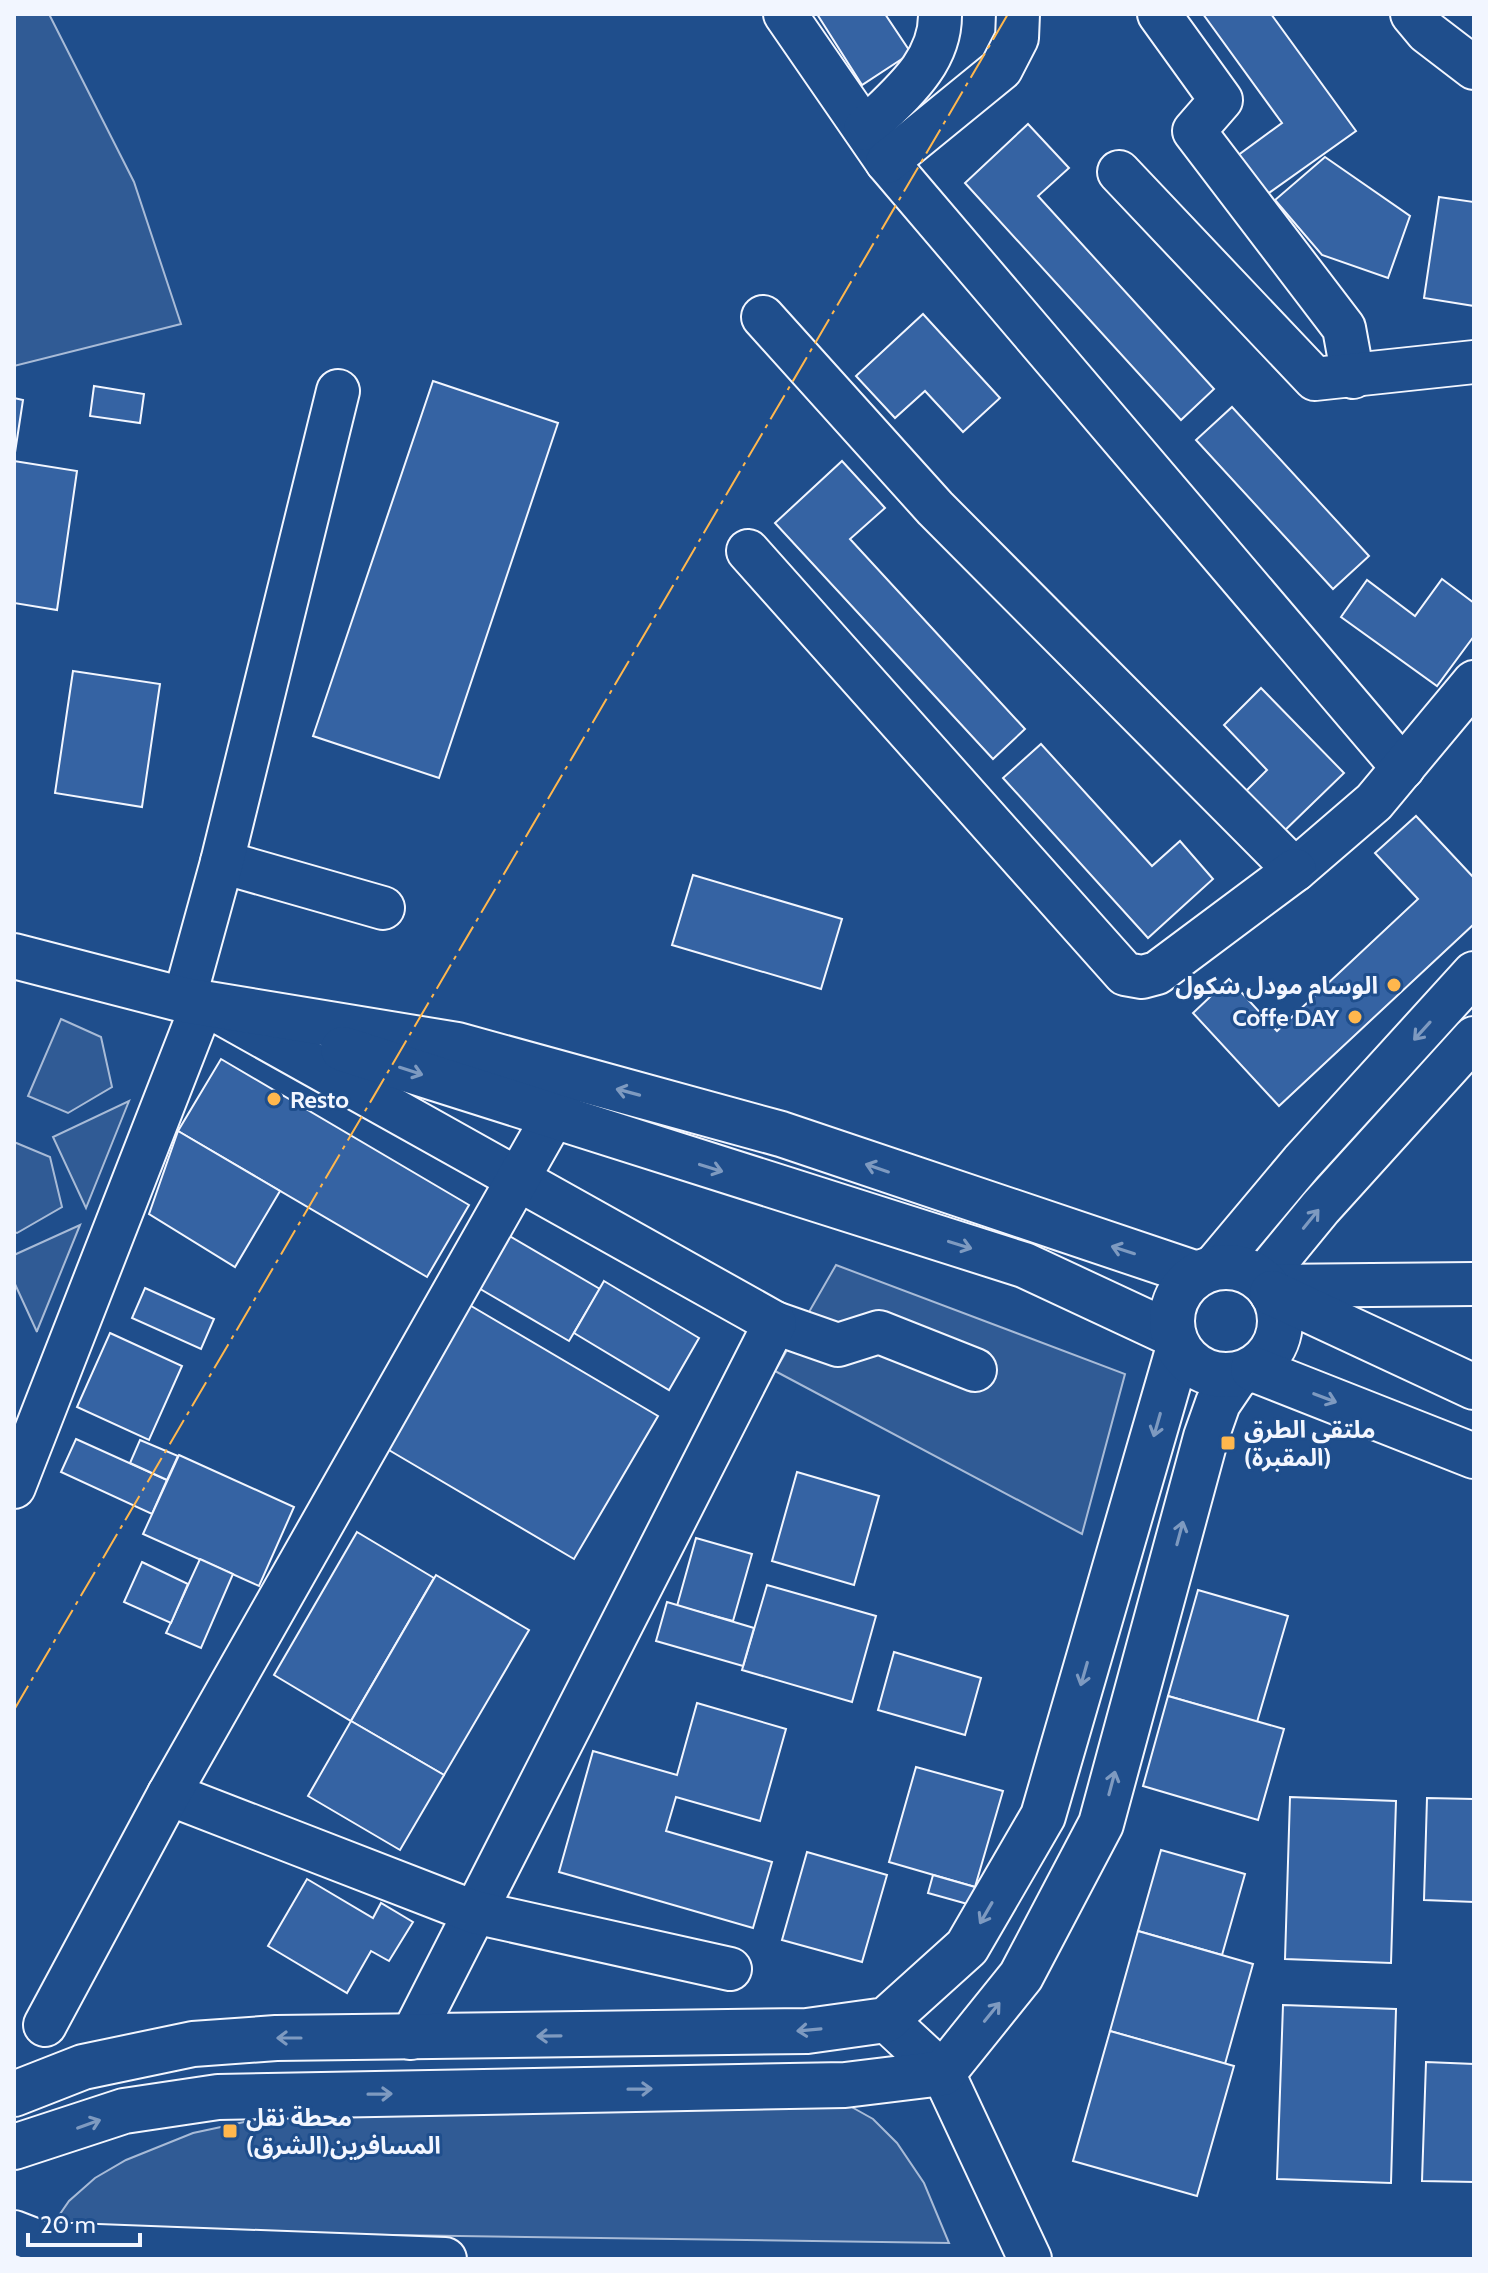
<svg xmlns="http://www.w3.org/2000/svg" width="1488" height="2273" viewBox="0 0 1488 2273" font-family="Cabin,'Noto Sans Arabic',sans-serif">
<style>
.built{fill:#305b95;stroke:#a8bbd7;stroke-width:2}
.building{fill:#3563a3;stroke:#f2f6ff;stroke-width:2}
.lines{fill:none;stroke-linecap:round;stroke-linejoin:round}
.minor-casing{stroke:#f2f6ff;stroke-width:46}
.major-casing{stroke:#f2f6ff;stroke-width:48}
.highway-casing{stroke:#f2f6ff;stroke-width:48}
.minor{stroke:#1f4e8c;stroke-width:42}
.major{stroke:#1f4e8c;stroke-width:44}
.highway{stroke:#1f4e8c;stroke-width:44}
.power{stroke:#ffb74d;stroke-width:2;stroke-dasharray:28 6 4 6;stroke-linecap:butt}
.oneway{stroke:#7e9ac0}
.poi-dot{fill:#ffb74d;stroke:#1f4e8c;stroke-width:3}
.labels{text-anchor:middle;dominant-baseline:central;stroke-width:6;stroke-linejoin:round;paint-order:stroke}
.poi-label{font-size:24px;font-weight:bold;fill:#f2f6ff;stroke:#1f4e8c;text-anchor:start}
</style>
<rect width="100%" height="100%" fill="#1f4e8c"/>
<g class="built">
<polygon points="14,14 49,14 134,182 181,324 14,366"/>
<polygon points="61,1019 101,1037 112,1087 68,1113 28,1096"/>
<polygon points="129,1101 86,1208 53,1137"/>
<polygon points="14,1142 50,1157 62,1207 17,1233 14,1232"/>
<polygon points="80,1225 37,1331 37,1332 14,1282 14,1255"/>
<polygon points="836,1265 1125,1374 1082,1534 775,1371"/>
<polygon points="848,2105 873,2119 897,2143 924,2183 949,2243 49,2230 69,2201 95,2178 126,2160 193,2133 277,2115"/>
</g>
<g class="building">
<polygon points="817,14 885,14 911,53 862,85"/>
<polygon points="1203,14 1271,14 1356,131 1266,195 1237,156 1282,123"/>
<polygon points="1028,124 1069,168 1038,196 1214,389 1181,420 965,183"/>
<polygon points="1325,157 1410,216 1388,278 1322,255 1275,200"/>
<polygon points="1439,197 1474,202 1474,306 1424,298"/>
<polygon points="923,314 1000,398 963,432 925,391 895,418 856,376"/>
<polygon points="433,381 558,423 439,778 313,736"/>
<polygon points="94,386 144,394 140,423 90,416"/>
<polygon points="14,398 23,400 14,459"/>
<polygon points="1232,407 1369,556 1333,589 1196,440"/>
<polygon points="14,461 77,471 57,610 14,603"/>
<polygon points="842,461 885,508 850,539 1025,729 993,759 775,523"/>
<polygon points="1442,579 1474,603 1474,636 1437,686 1341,617 1367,580 1415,616"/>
<polygon points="73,671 160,684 142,807 55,793"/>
<polygon points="1261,688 1344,773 1280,835 1241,796 1267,770 1224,725"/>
<polygon points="1041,744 1152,866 1180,841 1213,879 1148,938 1003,778"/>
<polygon points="1416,816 1474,878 1474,924 1279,1106 1193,1013 1229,979 1277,1031 1418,899 1375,853"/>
<polygon points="693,875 842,919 821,989 672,945"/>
<polygon points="221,1059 469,1205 427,1277 178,1131"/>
<polygon points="178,1131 280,1191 235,1267 149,1214"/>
<polygon points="501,1231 600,1289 569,1341 470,1283"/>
<polygon points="604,1281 699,1338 669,1390 574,1333"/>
<polygon points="145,1288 214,1319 201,1349 132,1318"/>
<polygon points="461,1300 658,1416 574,1559 382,1446"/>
<polygon points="110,1333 182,1366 149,1440 77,1407"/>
<polygon points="76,1439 167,1480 152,1514 61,1472"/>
<polygon points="140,1440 178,1456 167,1480 130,1463"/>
<polygon points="179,1455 294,1507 259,1586 143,1534"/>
<polygon points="797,1472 879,1496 854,1585 772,1561"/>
<polygon points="357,1532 434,1578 351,1721 274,1675"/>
<polygon points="696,1538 752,1554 733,1621 677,1606"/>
<polygon points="200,1559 233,1574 201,1648 166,1633"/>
<polygon points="142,1562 188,1584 171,1623 124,1602"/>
<polygon points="436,1575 529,1630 444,1775 351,1721"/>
<polygon points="767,1585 876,1616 852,1702 742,1670"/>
<polygon points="1198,1590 1288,1616 1257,1722 1168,1696"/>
<polygon points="667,1602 754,1628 743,1666 656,1641"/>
<polygon points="894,1652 981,1678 965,1735 878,1710"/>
<polygon points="1168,1696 1284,1729 1258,1820 1143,1786"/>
<polygon points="697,1703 786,1729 760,1821 676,1797 666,1831 772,1862 753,1928 559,1872 593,1751 677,1775"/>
<polygon points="351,1721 444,1775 400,1850 308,1796"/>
<polygon points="916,1767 1003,1791 975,1887 889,1862"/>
<polygon points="1290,1797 1396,1801 1391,1963 1285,1959"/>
<polygon points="1427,1798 1474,1799 1474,1902 1424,1900"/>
<polygon points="1161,1850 1245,1874 1222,1955 1138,1931"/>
<polygon points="807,1852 887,1875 862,1962 782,1940"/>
<polygon points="933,1875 975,1887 971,1905 928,1893"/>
<polygon points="307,1879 373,1918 381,1903 413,1922 389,1961 371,1951 347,1993 268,1946"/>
<polygon points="1138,1931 1253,1964 1225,2064 1110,2031"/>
<polygon points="1283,2005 1396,2009 1391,2183 1277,2179"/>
<polygon points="1110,2031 1234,2066 1197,2196 1073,2161"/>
<polygon points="1426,2062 1474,2064 1474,2182 1422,2181"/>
</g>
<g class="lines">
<g class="minor-casing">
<g id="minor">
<polyline points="785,14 887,162 1403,768"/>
<polyline points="1159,14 1221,100 1194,131 1344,328 1353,377"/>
<polyline points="1412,14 1427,32 1474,68"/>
<path d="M865,129c33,-33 76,-65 75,-115"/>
<polyline points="887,162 1001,69 1017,38 1018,14"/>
<polyline points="1119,172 1315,379 1474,362"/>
<polyline points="763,317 935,508 1295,870 1374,802 1474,682"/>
<polyline points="748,551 1125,974 1142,977 1157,973 1295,870"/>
<polyline points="222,862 383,908"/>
<polyline points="184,1000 222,862 338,391"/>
<polyline points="1213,1268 1302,1162 1474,973"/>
<polyline points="1261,1280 1321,1207 1474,1038"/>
<polyline points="1267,1286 1474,1284"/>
<polyline points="775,1323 838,1345 879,1332 975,1370"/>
<polyline points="14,1487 203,1003 775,1323 411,2038"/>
<polyline points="169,1794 474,1912 730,1969"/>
<polyline points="886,2020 943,2073 1030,2259"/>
<polyline points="45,2025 169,1794 553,1117 564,1084"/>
<polyline points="14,2232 45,2244 445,2259"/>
</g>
</g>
<g class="major-casing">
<g id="major">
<polyline points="14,956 184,1000 457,1045 781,1134 1197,1274"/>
<polyline points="343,1049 1024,1265 1172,1334"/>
<polyline points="14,2094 83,2067 193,2044 276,2038 807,2031 886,2020 967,1947 1043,1816 1178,1350"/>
<polyline points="14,2147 124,2111 218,2097 845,2085 943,2073 1021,1976 1101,1824 1206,1437 1218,1403 1237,1375"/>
</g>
</g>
<g class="highway-casing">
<g id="highway">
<circle cx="1226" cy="1321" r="54"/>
<polyline points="1272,1293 1474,1387"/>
<polyline points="1253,1369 1474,1456"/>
</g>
</g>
<use href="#minor" class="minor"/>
<use href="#major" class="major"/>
<use href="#highway" class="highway"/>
<polyline class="power" points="14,1710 1008,14"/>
</g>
<defs><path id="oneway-shaft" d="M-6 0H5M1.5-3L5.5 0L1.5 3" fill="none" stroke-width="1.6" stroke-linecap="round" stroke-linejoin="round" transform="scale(2)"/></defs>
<g class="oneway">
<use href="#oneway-shaft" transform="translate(1422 1031) rotate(132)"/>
<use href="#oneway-shaft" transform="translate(411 1071) rotate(18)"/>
<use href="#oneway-shaft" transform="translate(628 1092) rotate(-165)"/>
<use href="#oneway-shaft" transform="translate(711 1168) rotate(17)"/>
<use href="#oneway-shaft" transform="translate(877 1168) rotate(-161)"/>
<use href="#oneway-shaft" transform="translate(1311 1219) rotate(-51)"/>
<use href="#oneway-shaft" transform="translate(960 1245) rotate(17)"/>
<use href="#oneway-shaft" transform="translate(1123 1250) rotate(-162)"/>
<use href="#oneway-shaft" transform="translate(1325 1398) rotate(21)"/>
<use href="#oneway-shaft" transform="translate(1157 1425) rotate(106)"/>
<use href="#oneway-shaft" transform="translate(1180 1533) rotate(-75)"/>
<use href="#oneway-shaft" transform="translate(1084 1674) rotate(106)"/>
<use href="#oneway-shaft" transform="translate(1112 1783) rotate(-75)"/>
<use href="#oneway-shaft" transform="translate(986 1913) rotate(120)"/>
<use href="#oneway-shaft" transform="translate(992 2012) rotate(-51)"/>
<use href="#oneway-shaft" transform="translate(809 2030) rotate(175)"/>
<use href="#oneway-shaft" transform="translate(549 2036) rotate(179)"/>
<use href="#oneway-shaft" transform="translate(289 2038) rotate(180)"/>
<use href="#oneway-shaft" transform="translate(640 2089) rotate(-1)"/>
<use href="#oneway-shaft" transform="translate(380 2094) rotate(-1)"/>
<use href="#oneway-shaft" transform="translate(89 2124) rotate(-20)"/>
</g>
<g class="poi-dot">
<circle cx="1394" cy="985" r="8"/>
<circle cx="1355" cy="1017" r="8"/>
<circle cx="274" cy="1099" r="8"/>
<rect x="1220" y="1435" width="16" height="16" rx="4"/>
<rect x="222" y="2123" width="16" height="16" rx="4"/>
</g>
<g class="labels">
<g class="poi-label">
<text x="1378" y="985" text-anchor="end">الوسام مودل سكول</text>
<text x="1339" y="1017" text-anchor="end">Coffe DAY</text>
<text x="290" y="1099">Resto</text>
<text x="1244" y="1429">ملتقى الطرق<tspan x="1244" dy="28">(المقبرة)</tspan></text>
<text x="246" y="2117">محطة نقل<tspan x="246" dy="28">المسافرين(الشرق)</tspan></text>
</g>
</g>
<rect width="1488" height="2273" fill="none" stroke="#f2f6ff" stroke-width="32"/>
<path d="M28 2233v12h112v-12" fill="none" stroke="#f2f6ff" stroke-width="4"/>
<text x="40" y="2233" font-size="24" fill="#f2f6ff" stroke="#1f4e8c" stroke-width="6" paint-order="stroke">20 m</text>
</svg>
